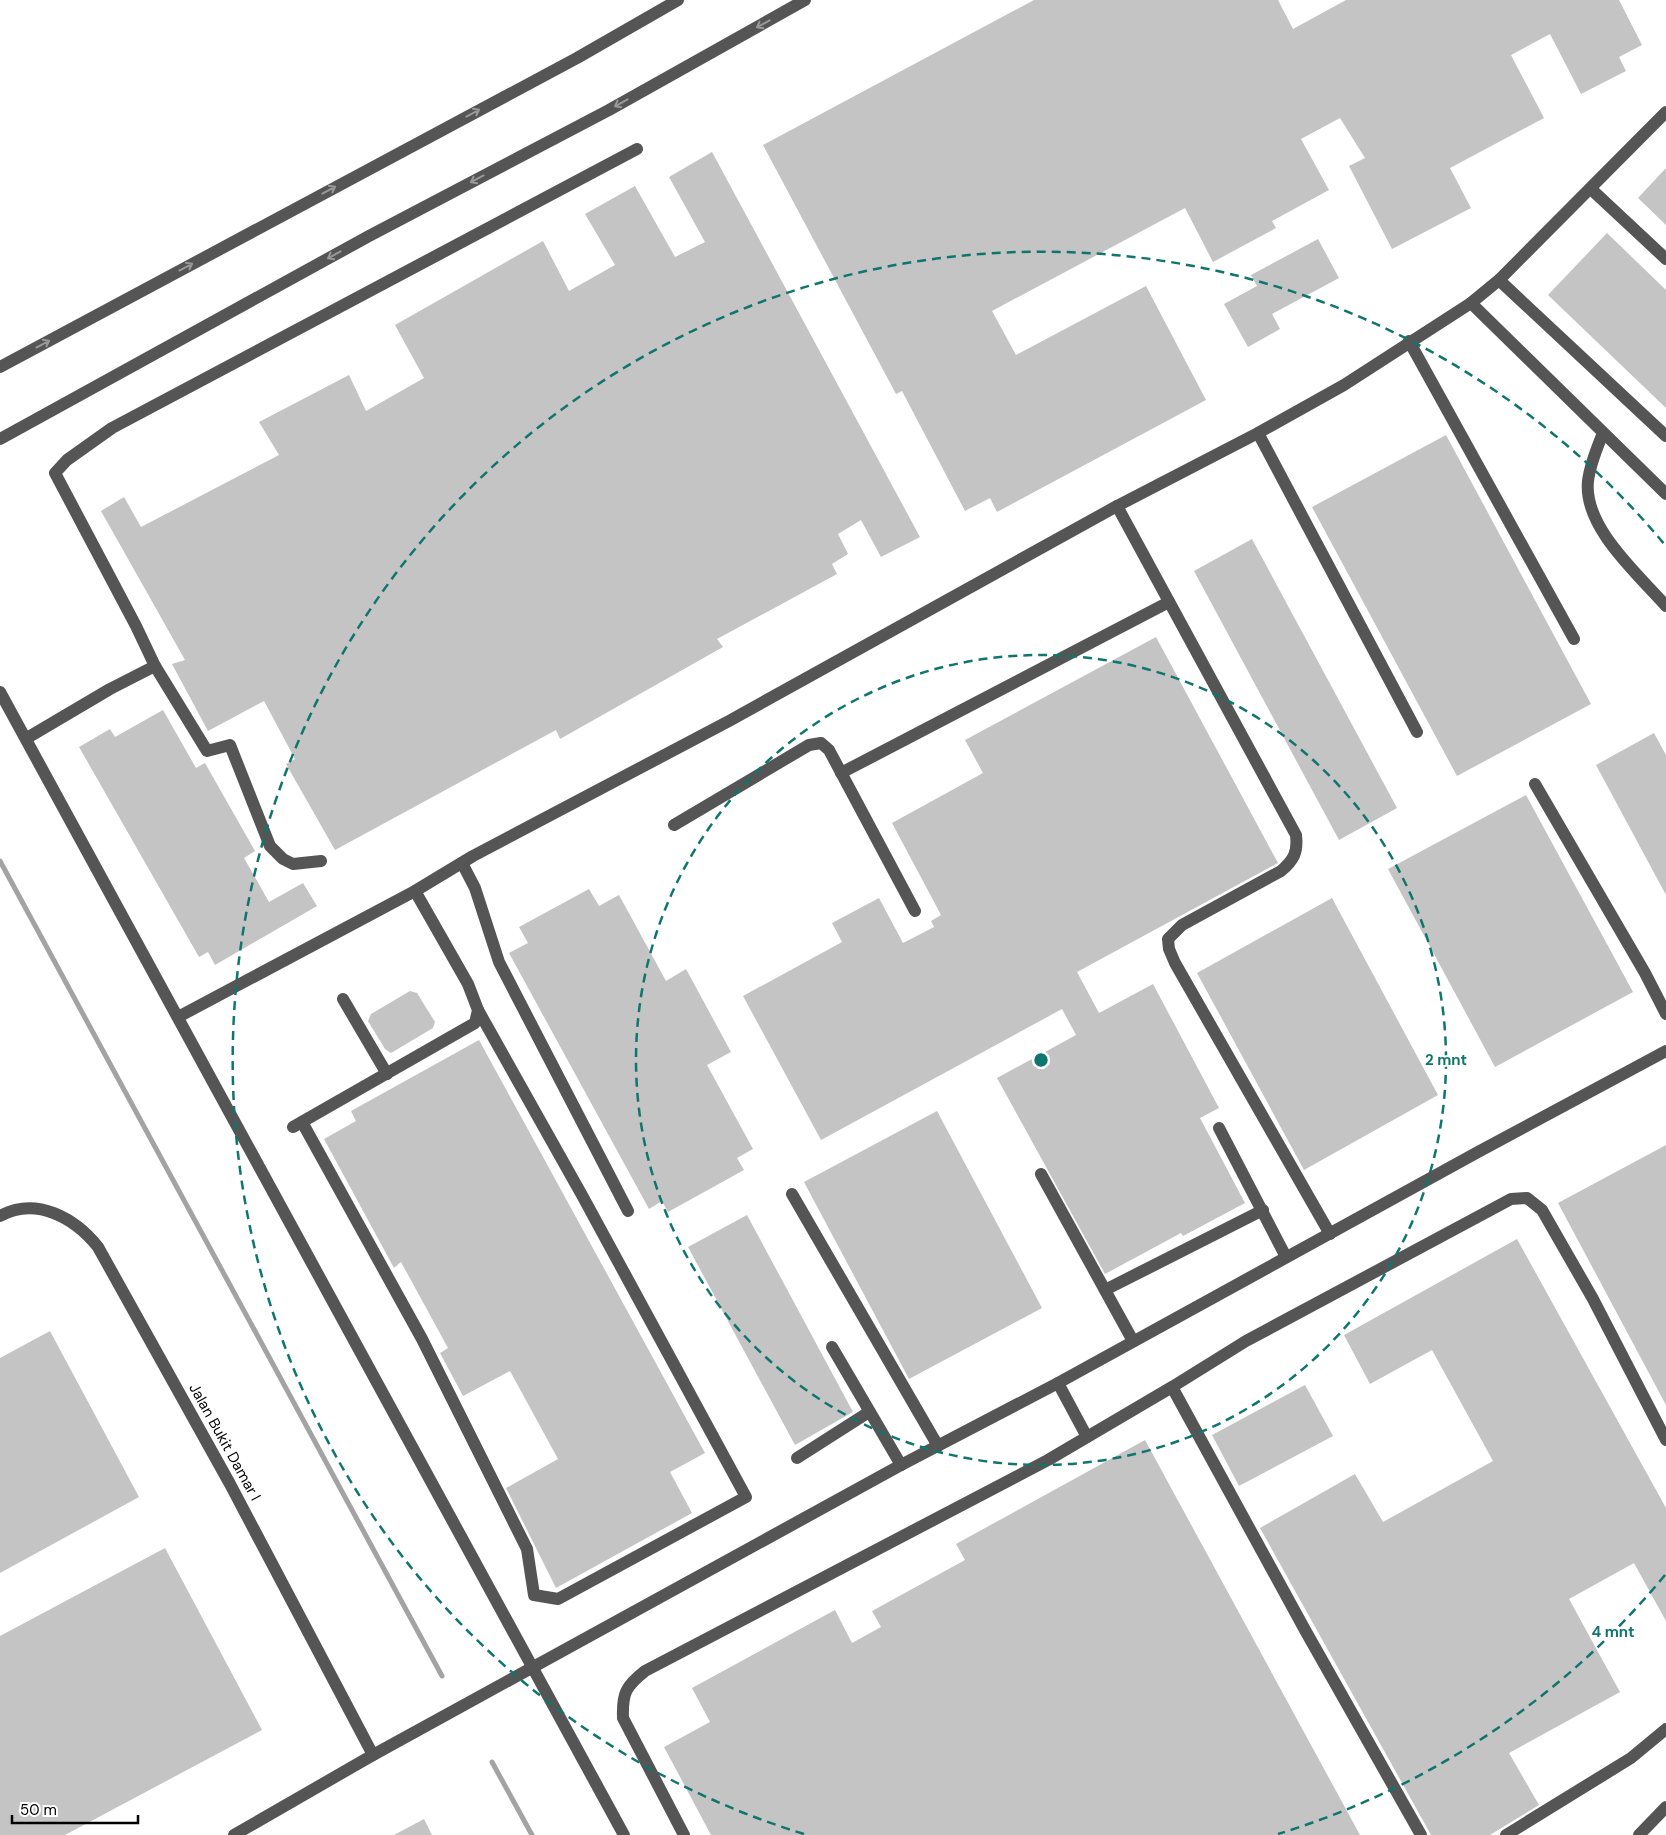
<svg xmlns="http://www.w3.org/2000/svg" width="1666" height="1835" viewBox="0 0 1666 1835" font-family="'DM Sans',sans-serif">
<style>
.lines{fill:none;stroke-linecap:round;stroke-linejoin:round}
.stream{stroke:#a3a3a3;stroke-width:5}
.building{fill:#c4c4c4}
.minor{stroke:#555;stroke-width:12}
.oneway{stroke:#999}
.ring{fill:none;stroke:#0f766e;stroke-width:2.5;stroke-dasharray:9 6}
.labels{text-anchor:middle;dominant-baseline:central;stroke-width:4;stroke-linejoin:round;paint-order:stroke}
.street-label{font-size:15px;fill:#000;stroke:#fff}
.centre{fill:#0f766e;stroke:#fff;stroke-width:2.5}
.ring-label{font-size:15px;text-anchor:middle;font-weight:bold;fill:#0f766e;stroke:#fff;stroke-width:4;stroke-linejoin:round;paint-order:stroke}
</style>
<rect width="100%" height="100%" fill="#fff"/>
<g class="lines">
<g class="stream">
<polyline points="0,861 442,1676"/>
<polyline points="492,1762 532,1835"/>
</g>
</g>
<g class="building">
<polygon points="1034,0 1278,0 1293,29 1346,0 1619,0 1642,45 1619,57 1626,71 1581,94 1550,34 1511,55 1544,118 1450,168 1471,208 1392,249 1349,166 1365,158 1340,118 1301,139 1329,190 1272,221 1276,228 1213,262 1185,208 992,311 1016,355 1146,286 1206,400 997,512 990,498 965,511 902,391 896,394 763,145"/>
<polygon points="712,152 920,537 881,557 861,520 838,534 848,554 832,564 837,574 717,639 723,647 560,739 556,730 335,850 286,764 295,759 264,701 208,731 172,664 185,660 101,511 124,497 141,527 279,455 259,422 349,375 366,411 424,378 395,325 543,241 569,291 615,265 585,214 635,186 675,257 705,242 669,177"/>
<polygon points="1666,168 1666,225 1638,198"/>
<polygon points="1607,233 1666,290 1666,408 1548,295"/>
<polygon points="1318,239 1339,278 1272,314 1280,329 1248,347 1224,304 1257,286 1251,275"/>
<polygon points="1446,435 1591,704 1457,776 1312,507"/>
<polygon points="1252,539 1397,808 1339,840 1194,571"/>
<polygon points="1156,637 1278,863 1077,972 1099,1013 1153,984 1219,1108 1200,1118 1245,1203 1183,1236 1181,1233 1105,1274 997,1078 1076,1035 1062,1009 821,1140 743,996 842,942 832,923 879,898 903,943 934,927 931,921 941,915 892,823 983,773 965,740"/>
<polygon points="163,710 196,768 205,763 255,851 244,858 269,902 303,883 317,906 215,965 208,952 199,957 79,747 110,729 115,737"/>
<polygon points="1654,733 1666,755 1666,895 1596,765"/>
<polygon points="1526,795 1633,992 1495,1067 1388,869"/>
<polygon points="589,889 599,906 619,895 666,981 686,969 731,1052 707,1065 753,1149 737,1158 744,1170 668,1212 662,1201 649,1209 509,953 528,943 519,927"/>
<polygon points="1332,898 1438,1095 1304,1170 1197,973"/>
<polygon points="410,991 417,993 435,1022 433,1028 391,1053 385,1049 368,1021 371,1014"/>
<polygon points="479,1040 705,1453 670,1472 692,1513 556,1588 506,1488 558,1459 510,1371 463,1396 440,1353 448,1348 401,1262 394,1268 324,1139 356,1121 351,1111"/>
<polygon points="937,1111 1042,1308 909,1379 804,1182"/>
<polygon points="1666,1145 1666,1405 1558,1203"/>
<polygon points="747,1215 853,1412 795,1445 688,1247"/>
<polygon points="1517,1239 1666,1508 1666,1621 1634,1563 1569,1599 1620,1692 1509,1753 1539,1805 1490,1835 1431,1835 1260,1528 1355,1474 1383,1522 1493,1461 1432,1350 1370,1384 1344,1335"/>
<polygon points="50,1331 139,1497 0,1573 0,1358"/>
<polygon points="1305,1385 1333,1436 1239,1486 1212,1435"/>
<polygon points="1145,1440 1360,1835 711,1835 664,1747 710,1722 692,1688 835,1610 852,1643 881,1627 872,1611 965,1560 956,1544"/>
<polygon points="165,1548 262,1730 65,1835 0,1835 0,1636"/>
<polygon points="424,1819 432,1835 394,1835"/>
</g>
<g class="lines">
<g class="minor">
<polyline points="1591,189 1666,259"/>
<polyline points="1499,280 1666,436"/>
<polyline points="1471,303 1666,494"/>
<polyline points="1409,341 1574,639"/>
<polyline points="0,367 577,58 678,0"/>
<polyline points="1258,433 1417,732"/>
<path d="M1603,433c-6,15 -13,31 -15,48 -5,46 50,93 78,125"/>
<polyline points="0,439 369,236 609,110 805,0"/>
<path d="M1117,506l179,329c2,17 -2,25 -15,36l-99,54 -14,14 1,10 6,14 155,271"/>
<polyline points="155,666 207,751 230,745 270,846 283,859 293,864 321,861"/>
<polyline points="0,692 624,1835"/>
<polyline points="27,738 110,689 155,666 136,626 55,473 67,460 112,428 637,149"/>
<polyline points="841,773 1169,602"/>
<polyline points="1535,784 1645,973 1666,1014"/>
<polyline points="674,825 809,745 821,743 829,750 915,911"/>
<polyline points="462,863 475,888 499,962 628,1211"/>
<polyline points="343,999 387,1074"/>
<polyline points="178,1017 415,891 473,856 729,721 1117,506 1258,433 1344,385 1471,303 1499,280 1666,112"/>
<polyline points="302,1122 422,1339 527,1549 534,1595 558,1599 746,1497 583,1197 478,1010"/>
<polyline points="293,1127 475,1023 478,1010 468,984 415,891"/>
<polyline points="1219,1128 1286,1257"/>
<polyline points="1041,1174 1133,1341"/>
<polyline points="792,1194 938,1446"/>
<path d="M0,1216c36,-20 75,2 98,31l132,237 143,271"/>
<polyline points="1105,1290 1263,1210"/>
<polyline points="832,1347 901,1465"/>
<polyline points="1058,1383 1087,1437"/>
<polyline points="1172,1387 1305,1630 1421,1835"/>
<polyline points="797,1458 869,1412"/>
<polyline points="234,1835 373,1755 901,1465 1058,1383 1478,1152 1666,1051"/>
<path d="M684,1835l-61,-117c-1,-25 3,-32 22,-47l403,-211 124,-73 74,-46 265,-142 16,-1 15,12 51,89 73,141"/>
<polyline points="1506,1835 1631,1758 1666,1729"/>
<polyline points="1639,1835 1666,1807"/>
</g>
</g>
<defs><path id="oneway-shaft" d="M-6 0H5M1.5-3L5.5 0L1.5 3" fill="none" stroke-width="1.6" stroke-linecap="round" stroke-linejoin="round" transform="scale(1.25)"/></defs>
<g class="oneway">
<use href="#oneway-shaft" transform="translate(763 24) rotate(151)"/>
<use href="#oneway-shaft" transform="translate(621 103) rotate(151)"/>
<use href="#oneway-shaft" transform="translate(473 113) rotate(-28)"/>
<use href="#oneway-shaft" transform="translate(477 179) rotate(152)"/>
<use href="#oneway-shaft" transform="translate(329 190) rotate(-28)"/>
<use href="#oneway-shaft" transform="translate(334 255) rotate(151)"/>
<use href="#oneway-shaft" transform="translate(186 267) rotate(-28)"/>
<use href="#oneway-shaft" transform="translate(43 344) rotate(-28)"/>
</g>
<g class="ring">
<circle cx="1041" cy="1060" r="405"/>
<path d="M1665 1575A809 809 0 0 1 1278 1834M804 1834A809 809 0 1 1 1665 545"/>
</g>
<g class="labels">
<g class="street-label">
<text transform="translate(225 1442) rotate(61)">Jalan Bukit Damar I</text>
</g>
</g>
<circle cx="1041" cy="1060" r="8" class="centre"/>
<g class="ring-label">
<text x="1446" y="1065">2 mnt</text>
<text x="1613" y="1637">4 mnt</text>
</g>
<path d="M12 1815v8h126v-8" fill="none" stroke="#000000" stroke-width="2.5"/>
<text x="20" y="1815" font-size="15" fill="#000000" stroke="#ffffff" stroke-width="4" paint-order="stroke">50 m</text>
</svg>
